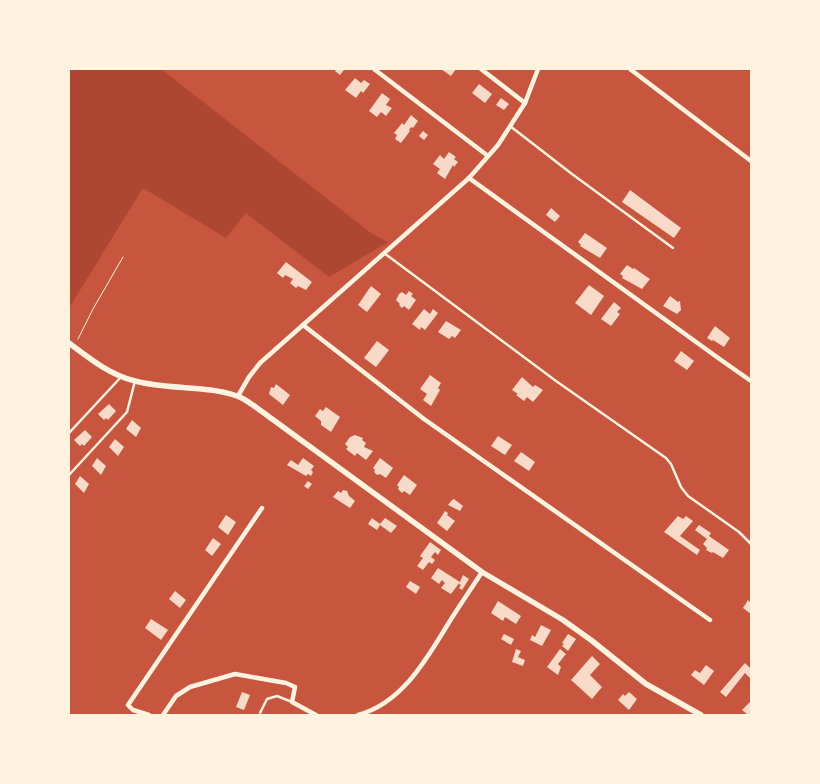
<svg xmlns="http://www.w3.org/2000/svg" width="820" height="784" viewBox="0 0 820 784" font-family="'Sofia Sans Condensed',sans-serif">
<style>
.green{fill:#ae4732}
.building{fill:#f7dbc8}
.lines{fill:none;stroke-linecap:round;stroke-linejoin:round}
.path{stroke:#fff3e0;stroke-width:1}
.service{stroke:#fff3e0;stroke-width:2.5}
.minor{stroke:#fff3e0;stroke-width:4.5}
.tertiary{stroke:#fff3e0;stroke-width:5.5}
</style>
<rect width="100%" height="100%" fill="#c8553d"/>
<polygon class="green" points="69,69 161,69 371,233 388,242 329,277 246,213 226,238 143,188 69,308"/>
<g class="building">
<polygon points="336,69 342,69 344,70 340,75 335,71"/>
<polygon points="441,69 456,69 451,76"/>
<polygon points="355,78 361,83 364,80 370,84 363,93 361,91 356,98 345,90"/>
<polygon points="479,84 492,94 485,103 472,93"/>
<polygon points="382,93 390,99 386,105 392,108 386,116 381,112 377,117 369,111"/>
<polygon points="501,98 509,104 504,110 496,105"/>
<polygon points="411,115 418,121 413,128 411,127 409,130 410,131 401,143 395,139 397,135 394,133 402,123 404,125"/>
<polygon points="423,131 428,135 424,140 419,136"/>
<polygon points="449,152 456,157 454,159 458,162 454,167 453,165 445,179 437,173 440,169 433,164 440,155 444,159"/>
<polygon points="630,190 681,228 674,238 622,202"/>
<polygon points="551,208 560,216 555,222 546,215"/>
<polygon points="585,233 607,248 600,258 580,246 581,245 578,242"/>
<polygon points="286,262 312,282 306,290 298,286 296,288 290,283 293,279 285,275 283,278 277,273"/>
<polygon points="627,265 633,269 634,268 650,279 642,289 622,278 623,276 620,274"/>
<polygon points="589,285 604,296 591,315 575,303"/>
<polygon points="371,286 381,294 367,312 358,305"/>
<polygon points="409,291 413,294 411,296 416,300 409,310 404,306 402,308 399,305 400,304 396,300 399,294 402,292 406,295"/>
<polygon points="670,296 678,302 680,301 681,310 677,314 663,306"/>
<polygon points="614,302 621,308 617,312 620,314 611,326 601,319"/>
<polygon points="424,309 430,314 433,309 438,313 425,330 421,327 420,330 412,324"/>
<polygon points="446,321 461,330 455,338 452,336 449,339 438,332"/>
<polygon points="715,326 730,338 724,347 713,340 712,341 707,338"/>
<polygon points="377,341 389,350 376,367 364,358"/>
<polygon points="681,351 694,361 687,370 674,361"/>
<polygon points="430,375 441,383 438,388 440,390 431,406 423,400 427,394 420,389"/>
<polygon points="522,377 533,387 535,385 543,390 533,402 527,397 524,401 516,395 518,394 512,390"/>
<polygon points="276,384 290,395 283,405 269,394 271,387 274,388"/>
<polygon points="109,404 116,411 108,420 106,418 104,420 98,414"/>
<polygon points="326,407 340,417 331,432 321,425 321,421 315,416 320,409 323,411"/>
<polygon points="132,420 141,428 136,437 126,429"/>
<polygon points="85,430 92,437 84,446 82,444 80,446 74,440"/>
<polygon points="355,435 363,438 362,440 366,443 364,447 373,451 366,460 357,453 355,456 346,449 348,447 345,444 350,437"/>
<polygon points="498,436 512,445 505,455 491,446"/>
<polygon points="115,439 124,447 118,456 109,447"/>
<polygon points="521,452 535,462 529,471 514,461"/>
<polygon points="97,458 106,466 101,475 92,466"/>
<polygon points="303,458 314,466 311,470 313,472 311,476 308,474 306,476 287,465 291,460 298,465"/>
<polygon points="380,458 393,468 386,478 380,474 377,475 374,472 375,470 373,468"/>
<polygon points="404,475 417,485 410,495 404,491 402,493 398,489 399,487 397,485"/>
<polygon points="80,476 89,484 84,493 75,484"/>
<polygon points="308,481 312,484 308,489 304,486"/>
<polygon points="343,490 347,491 349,496 355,501 350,508 333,497 338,491 341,493"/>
<polygon points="454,499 463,506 460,511 448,505 452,500"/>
<polygon points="445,511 448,513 447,515 455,521 447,531 437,523"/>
<polygon points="226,515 236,522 228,535 218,527"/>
<polygon points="678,516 683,519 686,516 693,521 680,536 700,550 697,555 664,532"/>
<polygon points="372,518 380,524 385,518 397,526 391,533 380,525 377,530 368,524"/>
<polygon points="699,525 711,533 709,536 729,550 723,558 713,552 712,553 706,550 707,548 703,544 707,539 695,530"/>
<polygon points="213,538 221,544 212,556 205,550"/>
<polygon points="430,542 441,550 438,555 435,552 431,557 435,560 432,564 429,562 423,570 417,566 423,558 420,556"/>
<polygon points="438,568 460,582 451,594 441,588 445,583 442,580 439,584 431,578"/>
<polygon points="463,575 469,579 462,590 459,588 461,585 459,584"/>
<polygon points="410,581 420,587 416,594 406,587"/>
<polygon points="175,591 186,600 180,608 169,599"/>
<polygon points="748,600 751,603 751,614 743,608"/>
<polygon points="498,601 521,616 516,624 505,617 503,621 491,613"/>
<polygon points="151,619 168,630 161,640 145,628"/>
<polygon points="541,625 551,630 542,646 530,640 532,635 535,637"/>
<polygon points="504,634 514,639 511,645 501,639"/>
<polygon points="568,634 576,639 568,651 562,646 564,644 562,643"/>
<polygon points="516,649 521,651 518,657 525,660 523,666 512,662"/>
<polygon points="560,649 566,654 558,664 561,667 558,675 547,667"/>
<polygon points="592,656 600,664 590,675 602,687 592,699 571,680"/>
<polygon points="745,663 751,669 751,679 745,673 726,697 720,692"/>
<polygon points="706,665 714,671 704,685 691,675 695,670 700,673"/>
<polygon points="242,692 250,695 244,710 236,707"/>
<polygon points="629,692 637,699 629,710 618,700 623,694 625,696"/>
<polygon points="751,701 751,715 748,715 742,710"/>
</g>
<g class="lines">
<polyline class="path" points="78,339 93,309 123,257"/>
<g class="service">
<polyline points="510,126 572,174 673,248"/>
<polyline points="384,253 556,381 666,458 671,464 681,487 688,496 739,532 751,544"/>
<polyline points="69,433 121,377"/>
<polyline points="69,475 127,412 135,381"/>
<polyline points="260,713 267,699 277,696 292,702"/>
</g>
<g class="minor">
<polyline points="374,69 488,156"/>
<polyline points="481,69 525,103"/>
<polyline points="630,69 751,161"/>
<polyline points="469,178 721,360 751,381"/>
<polyline points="303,325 424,419 710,620"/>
<polyline points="238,396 249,377 260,363 469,178 498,145 525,103 538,69"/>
<polyline points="149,715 133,710 128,705 262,508"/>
<polyline points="163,715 176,696 190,687 235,674 286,683 295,687 292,702 316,715"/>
<path d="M358,715c44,-12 68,-55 90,-91 11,-18 23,-35 34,-52"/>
</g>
<path class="tertiary" d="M69,343c20,15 41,32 66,38 33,9 70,4 102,15 7,2 14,8 20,12l225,164 81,48 28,20 55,44 55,31"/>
</g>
<rect width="820" height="784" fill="none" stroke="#fff3e0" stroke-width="140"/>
</svg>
